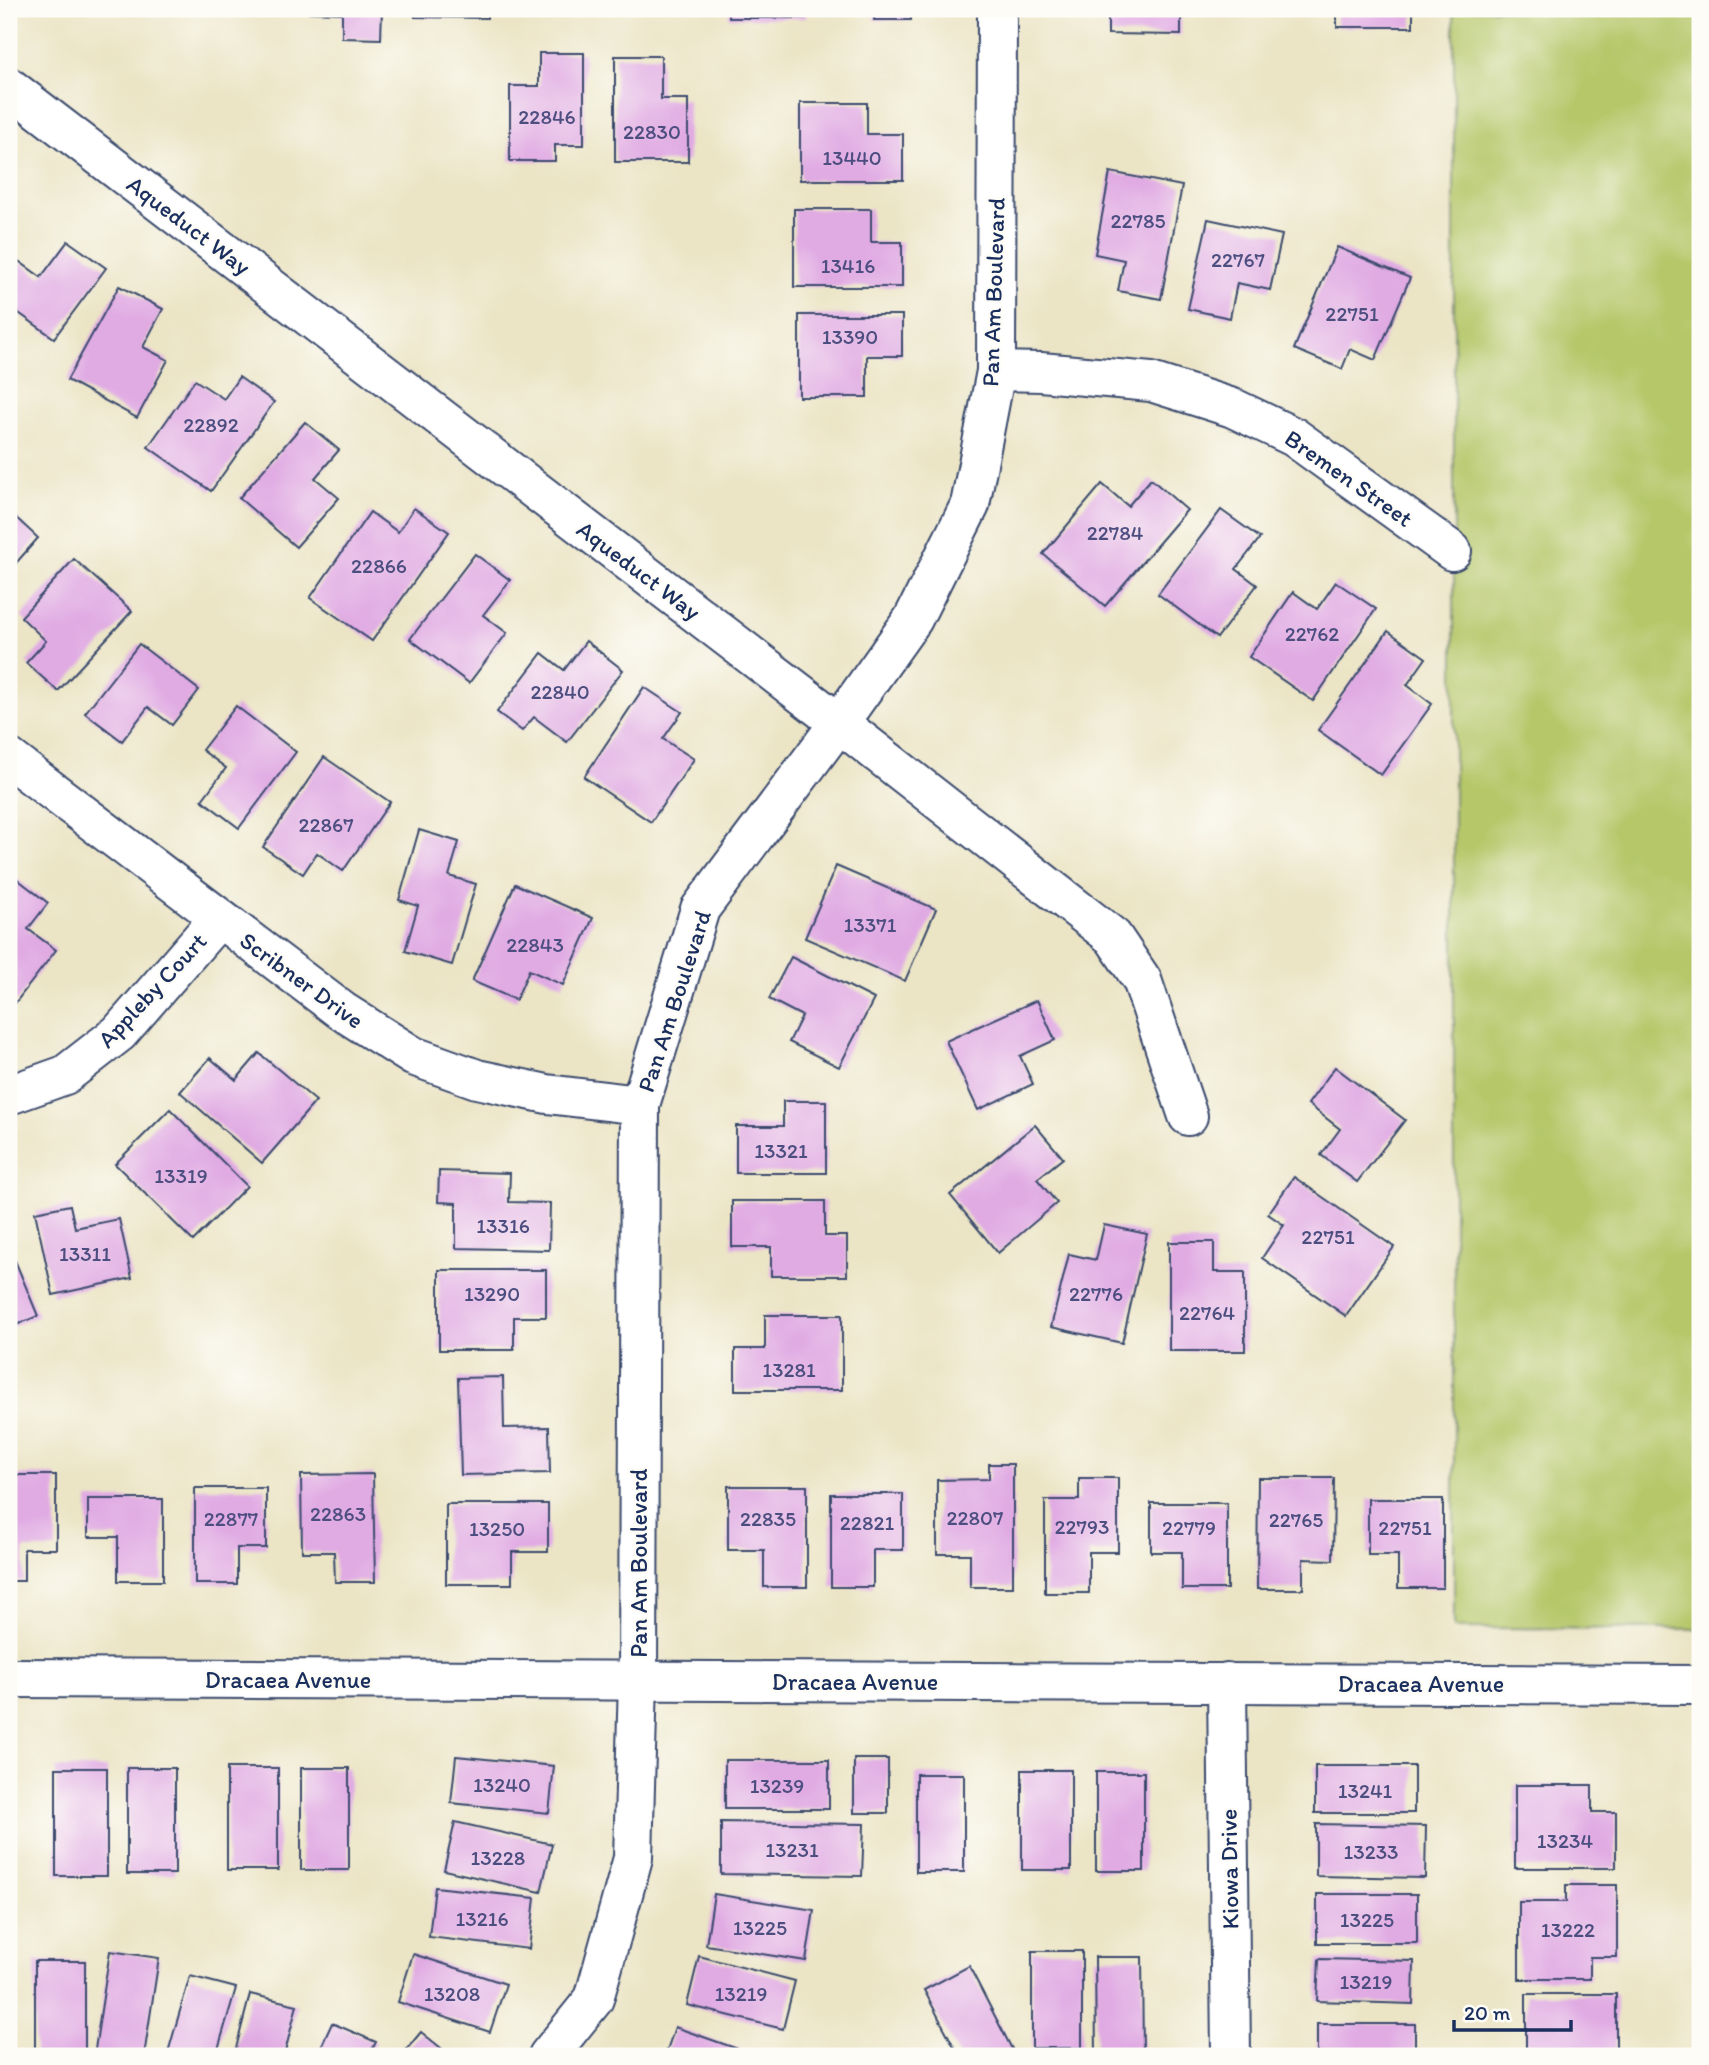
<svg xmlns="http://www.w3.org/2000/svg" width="1709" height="2065" viewBox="0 0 1709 2065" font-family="Itim,sans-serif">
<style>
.green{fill:#b6c76b;stroke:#687b64;stroke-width:2}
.building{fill:#e0aae3}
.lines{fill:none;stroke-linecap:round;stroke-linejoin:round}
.street-casing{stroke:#3a4a6d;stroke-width:42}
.secondary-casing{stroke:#3a4a6d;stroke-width:42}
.street{stroke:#fff;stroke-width:38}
.secondary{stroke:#fff;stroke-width:38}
.labels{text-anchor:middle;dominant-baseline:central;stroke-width:5;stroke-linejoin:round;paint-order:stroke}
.number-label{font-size:21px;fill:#4c4e7f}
.street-label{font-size:24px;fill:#1b2f5e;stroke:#fdfcf7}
</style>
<rect width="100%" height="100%" fill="#fdfcf7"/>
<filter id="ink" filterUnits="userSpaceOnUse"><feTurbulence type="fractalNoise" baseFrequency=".0143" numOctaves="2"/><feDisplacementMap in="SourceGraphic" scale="14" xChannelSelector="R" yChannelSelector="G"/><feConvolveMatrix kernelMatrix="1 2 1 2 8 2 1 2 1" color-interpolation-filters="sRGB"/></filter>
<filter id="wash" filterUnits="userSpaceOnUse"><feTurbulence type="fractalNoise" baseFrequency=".00686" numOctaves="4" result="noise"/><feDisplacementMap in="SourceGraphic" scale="28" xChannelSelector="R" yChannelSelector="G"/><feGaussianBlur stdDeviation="1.57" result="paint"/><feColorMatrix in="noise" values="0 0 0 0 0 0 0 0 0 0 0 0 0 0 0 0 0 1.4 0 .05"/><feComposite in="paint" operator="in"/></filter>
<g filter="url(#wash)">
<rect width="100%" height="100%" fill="#ebe4c5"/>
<polygon class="green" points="1454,9 1700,9 1700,1629 1454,1628"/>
<g id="blocks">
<g class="building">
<polygon points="303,9 382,9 381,39 342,38 342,13 303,12"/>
<polygon points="415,9 487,9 487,18 415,17"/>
<rect x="729" y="9" width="77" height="9"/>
<polygon points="875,9 911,9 911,20 874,20"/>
<polygon points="1108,9 1181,9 1181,35 1108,34"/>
<rect x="1337" y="9" width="76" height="18"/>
<polygon points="539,53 584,53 584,145 555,145 555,161 510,161 510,86 539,86"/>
<polygon points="615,56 661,56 661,99 688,99 688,162 615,162"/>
<polygon points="800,103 867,103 867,134 903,134 903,180 800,180"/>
<polygon points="1110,172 1182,186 1161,299 1118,291 1124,260 1095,254"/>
<polygon points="794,209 871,209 871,242 902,242 902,287 794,287"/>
<polygon points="1208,219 1282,235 1270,290 1237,283 1230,318 1188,309"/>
<polygon points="68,241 106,268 54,338 9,306 9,271 17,260 41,277"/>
<polygon points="1337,247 1410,278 1375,360 1350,349 1342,369 1294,349"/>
<polygon points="119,286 163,309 143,347 168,360 137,418 67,380"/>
<polygon points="799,315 902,315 902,356 867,356 867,397 799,397"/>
<polygon points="239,377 274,402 211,491 148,447 195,380 224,399"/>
<polygon points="305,422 339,450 315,478 339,498 296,547 239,498"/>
<polygon points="1151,479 1187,510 1105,606 1043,554 1102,484 1128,506"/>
<polygon points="414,508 449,532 372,641 310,598 370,512 398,532"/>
<polygon points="1221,510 1260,538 1236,569 1257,585 1217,638 1158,594"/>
<polygon points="12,514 38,538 9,571 9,517"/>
<polygon points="475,554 510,580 483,615 507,633 469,683 410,639"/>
<polygon points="74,559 132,611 58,691 26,663 46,641 21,617"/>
<polygon points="1336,582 1376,609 1313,701 1249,657 1293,592 1317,609"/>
<polygon points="1388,631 1426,658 1407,685 1432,704 1381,775 1318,730"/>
<polygon points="586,641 623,670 567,742 534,717 522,731 497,712 542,653 564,670"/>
<polygon points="139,644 199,690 172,725 148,707 122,741 85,713"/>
<polygon points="644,687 682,712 663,739 694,759 651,822 584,777"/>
<polygon points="236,706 296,752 239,828 202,800 226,768 202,750"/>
<polygon points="324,757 390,802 343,871 317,853 303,874 263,847"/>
<polygon points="419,830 459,842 449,876 476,884 452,965 405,951 418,906 399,900"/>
<polygon points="836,866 936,909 905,981 805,938"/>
<polygon points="16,878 48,903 28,929 56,950 9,1011 9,888"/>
<polygon points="515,884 593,918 563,985 529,970 516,1000 472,981"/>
<polygon points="791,957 874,999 839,1067 789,1042 802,1016 769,999"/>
<polygon points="1037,1000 1055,1040 1020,1056 1033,1084 978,1110 946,1041"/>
<polygon points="259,1053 316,1101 262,1163 180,1092 210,1058 236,1080"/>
<polygon points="1335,1067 1405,1120 1357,1182 1321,1155 1340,1129 1308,1104"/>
<polygon points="783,1101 826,1101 826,1173 736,1173 736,1126 783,1126"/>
<polygon points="170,1109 247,1186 193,1241 115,1164"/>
<polygon points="1035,1125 1063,1158 1037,1179 1057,1203 998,1253 950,1195"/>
<polygon points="439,1171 510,1173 509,1202 550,1203 549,1250 456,1248 456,1203 438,1202"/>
<polygon points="1294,1177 1394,1247 1346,1316 1262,1258 1284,1225 1268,1214"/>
<polygon points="732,1201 825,1201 825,1236 847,1236 847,1276 771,1276 771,1247 732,1247"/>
<polygon points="70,1205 75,1228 119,1219 132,1278 53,1295 35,1212"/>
<polygon points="1104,1225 1147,1234 1122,1343 1051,1327 1069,1254 1096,1260"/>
<polygon points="1169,1242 1214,1242 1214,1272 1245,1272 1245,1351 1169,1351"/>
<polygon points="9,1246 38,1316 9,1328"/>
<polygon points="439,1270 546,1270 546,1317 514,1317 514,1350 439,1350"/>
<polygon points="765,1315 842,1315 842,1390 735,1390 735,1349 765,1349"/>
<polygon points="503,1377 504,1428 549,1427 550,1473 461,1475 458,1378"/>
<polygon points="989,1464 1013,1464 1013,1587 970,1587 970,1554 937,1554 937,1480 989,1479"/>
<polygon points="373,1474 375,1582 335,1582 334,1552 302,1552 301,1475"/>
<polygon points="9,1475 56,1475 56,1549 24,1549 24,1581 9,1581"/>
<polygon points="1079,1478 1118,1478 1118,1552 1089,1552 1089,1593 1045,1593 1045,1500 1079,1500"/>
<polygon points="1258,1478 1334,1478 1333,1560 1303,1559 1303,1589 1257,1589"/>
<polygon points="728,1486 807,1486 807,1587 764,1587 764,1550 728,1550"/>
<polygon points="195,1488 266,1488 266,1548 237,1548 237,1584 195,1584"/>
<polygon points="831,1494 903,1494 903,1550 873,1550 873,1587 831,1587"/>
<polygon points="88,1499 163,1499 163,1581 118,1581 118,1537 88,1537"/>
<polygon points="1368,1499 1443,1499 1443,1588 1398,1588 1398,1555 1368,1555"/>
<polygon points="1151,1503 1227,1503 1227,1589 1182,1589 1182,1552 1151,1552"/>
<polygon points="446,1504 548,1504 548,1552 512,1552 512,1584 446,1584"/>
<polygon points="456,1756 554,1766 549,1813 451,1803"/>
<rect x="854" y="1759" width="34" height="54"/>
<rect x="725" y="1760" width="104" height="49"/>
<rect x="1315" y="1766" width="99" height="47"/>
<rect x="56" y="1768" width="51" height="108"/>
<rect x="127" y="1768" width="48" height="106"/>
<rect x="227" y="1768" width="51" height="102"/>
<rect x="301" y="1768" width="48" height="102"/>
<rect x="1022" y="1770" width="49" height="100"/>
<rect x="1096" y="1772" width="48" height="99"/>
<rect x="916" y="1774" width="48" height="98"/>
<polygon points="1515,1785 1592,1785 1592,1812 1616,1812 1616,1868 1515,1868"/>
<polygon points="455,1822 552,1844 541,1892 444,1870"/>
<polygon points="721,1822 864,1824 862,1876 721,1874"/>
<polygon points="1316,1824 1426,1826 1425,1878 1316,1876"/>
<polygon points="1566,1885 1617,1885 1617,1957 1590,1957 1590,1979 1519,1979 1519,1902 1566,1902"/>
<polygon points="435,1887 535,1898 529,1949 429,1937"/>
<polygon points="714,1894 814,1910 806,1961 706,1945"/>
<rect x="1317" y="1894" width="100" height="49"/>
<polygon points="110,1951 159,1958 144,2056 94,2056"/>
<rect x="1032" y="1951" width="50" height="97"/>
<polygon points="413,1954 506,1984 490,2032 398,2002"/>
<polygon points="699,1956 795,1981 783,2029 687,2005"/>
<polygon points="1095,1957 1142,1957 1143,2055 1096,2056"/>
<polygon points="1319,1959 1414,1961 1413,2004 1317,2001"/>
<rect x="35" y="1961" width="50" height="95"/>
<polygon points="969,1966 1014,2053 1009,2056 959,2056 924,1990"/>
<polygon points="190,1976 236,1988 216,2056 167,2056"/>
<polygon points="250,1994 297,2005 284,2056 234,2056"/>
<rect x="1526" y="1994" width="90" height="62"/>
<polygon points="332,2023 376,2042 369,2056 317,2056"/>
<rect x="1317" y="2024" width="98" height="32"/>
<polygon points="675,2027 758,2056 665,2056"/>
<polygon points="421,2032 451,2056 401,2056"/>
</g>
</g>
</g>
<g filter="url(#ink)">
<use href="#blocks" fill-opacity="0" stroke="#3a4a6d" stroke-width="2"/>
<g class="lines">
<g class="street-casing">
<g id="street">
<polyline points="9,87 839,723 1113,937 1142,980 1188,1116"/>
<polyline points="996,371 1041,372 1151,382 1233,408 1294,437 1452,551"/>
<polyline points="9,758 342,1011 413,1056 477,1079 547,1094 640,1105"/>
<polyline points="9,1095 65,1075 119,1033 219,918"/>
<polyline points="1227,1682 1231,2056"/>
<polyline points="548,2056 594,1999 633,1858 638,1680 640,1105 700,909 839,723 913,619 970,505 996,371 997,9"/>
</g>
</g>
<g class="secondary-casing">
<polyline id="secondary" points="9,1678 1700,1685"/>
</g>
<use href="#street" class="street"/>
<use href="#secondary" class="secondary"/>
</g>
</g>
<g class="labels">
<g class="number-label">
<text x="547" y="116">22846</text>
<text x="652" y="131">22830</text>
<text x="852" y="157">13440</text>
<text x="1138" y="220">22785</text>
<text x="1238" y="259">22767</text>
<text x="848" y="265">13416</text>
<text x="1352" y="313">22751</text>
<text x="850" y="336">13390</text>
<text x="211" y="424">22892</text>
<text x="1115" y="532">22784</text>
<text x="379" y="565">22866</text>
<text x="1312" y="633">22762</text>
<text x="560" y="691">22840</text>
<text x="326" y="824">22867</text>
<text x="870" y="924">13371</text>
<text x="535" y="944">22843</text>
<text x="781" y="1150">13321</text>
<text x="181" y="1175">13319</text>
<text x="503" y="1225">13316</text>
<text x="1328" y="1236">22751</text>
<text x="85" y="1253">13311</text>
<text x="492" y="1293">13290</text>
<text x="1096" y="1293">22776</text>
<text x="1207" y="1312">22764</text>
<text x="789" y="1369">13281</text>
<text x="338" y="1513">22863</text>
<text x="975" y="1517">22807</text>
<text x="231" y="1518">22877</text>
<text x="768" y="1518">22835</text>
<text x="1296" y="1519">22765</text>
<text x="867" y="1522">22821</text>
<text x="1082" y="1526">22793</text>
<text x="1189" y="1527">22779</text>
<text x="1405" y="1527">22751</text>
<text x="497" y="1528">13250</text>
<text x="502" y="1784">13240</text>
<text x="777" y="1785">13239</text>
<text x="1365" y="1790">13241</text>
<text x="1565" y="1840">13234</text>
<text x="792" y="1849">13231</text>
<text x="1371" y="1851">13233</text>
<text x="498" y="1857">13228</text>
<text x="482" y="1918">13216</text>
<text x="1367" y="1919">13225</text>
<text x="760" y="1927">13225</text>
<text x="1568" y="1929">13222</text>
<text x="1366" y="1981">13219</text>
<text x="452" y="1993">13208</text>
<text x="741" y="1993">13219</text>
</g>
<g class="street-label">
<text transform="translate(189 225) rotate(37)">Aqueduct Way</text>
<text transform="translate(993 292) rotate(-88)">Pan Am Boulevard</text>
<text transform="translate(1349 478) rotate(35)">Bremen Street</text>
<text transform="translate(639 570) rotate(37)">Aqueduct Way</text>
<text transform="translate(302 980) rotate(36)">Scribner Drive</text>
<text transform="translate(152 990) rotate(-47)">Appleby Court</text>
<text transform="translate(674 1001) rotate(-72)">Pan Am Boulevard</text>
<text transform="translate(638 1563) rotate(-90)">Pan Am Boulevard</text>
<text x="288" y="1679">Dracaea Avenue</text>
<text x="855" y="1681">Dracaea Avenue</text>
<text x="1421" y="1683">Dracaea Avenue</text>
<text transform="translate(1229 1869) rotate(-91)">Kiowa Drive</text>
</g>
</g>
<rect width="1709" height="2065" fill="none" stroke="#fdfcf7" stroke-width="35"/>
<path d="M1454 2020v10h117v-10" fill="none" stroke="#1b2f5e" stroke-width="3.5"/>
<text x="1464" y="2020" font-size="21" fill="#1b2f5e" stroke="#fdfcf7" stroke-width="5" paint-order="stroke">20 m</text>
</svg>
